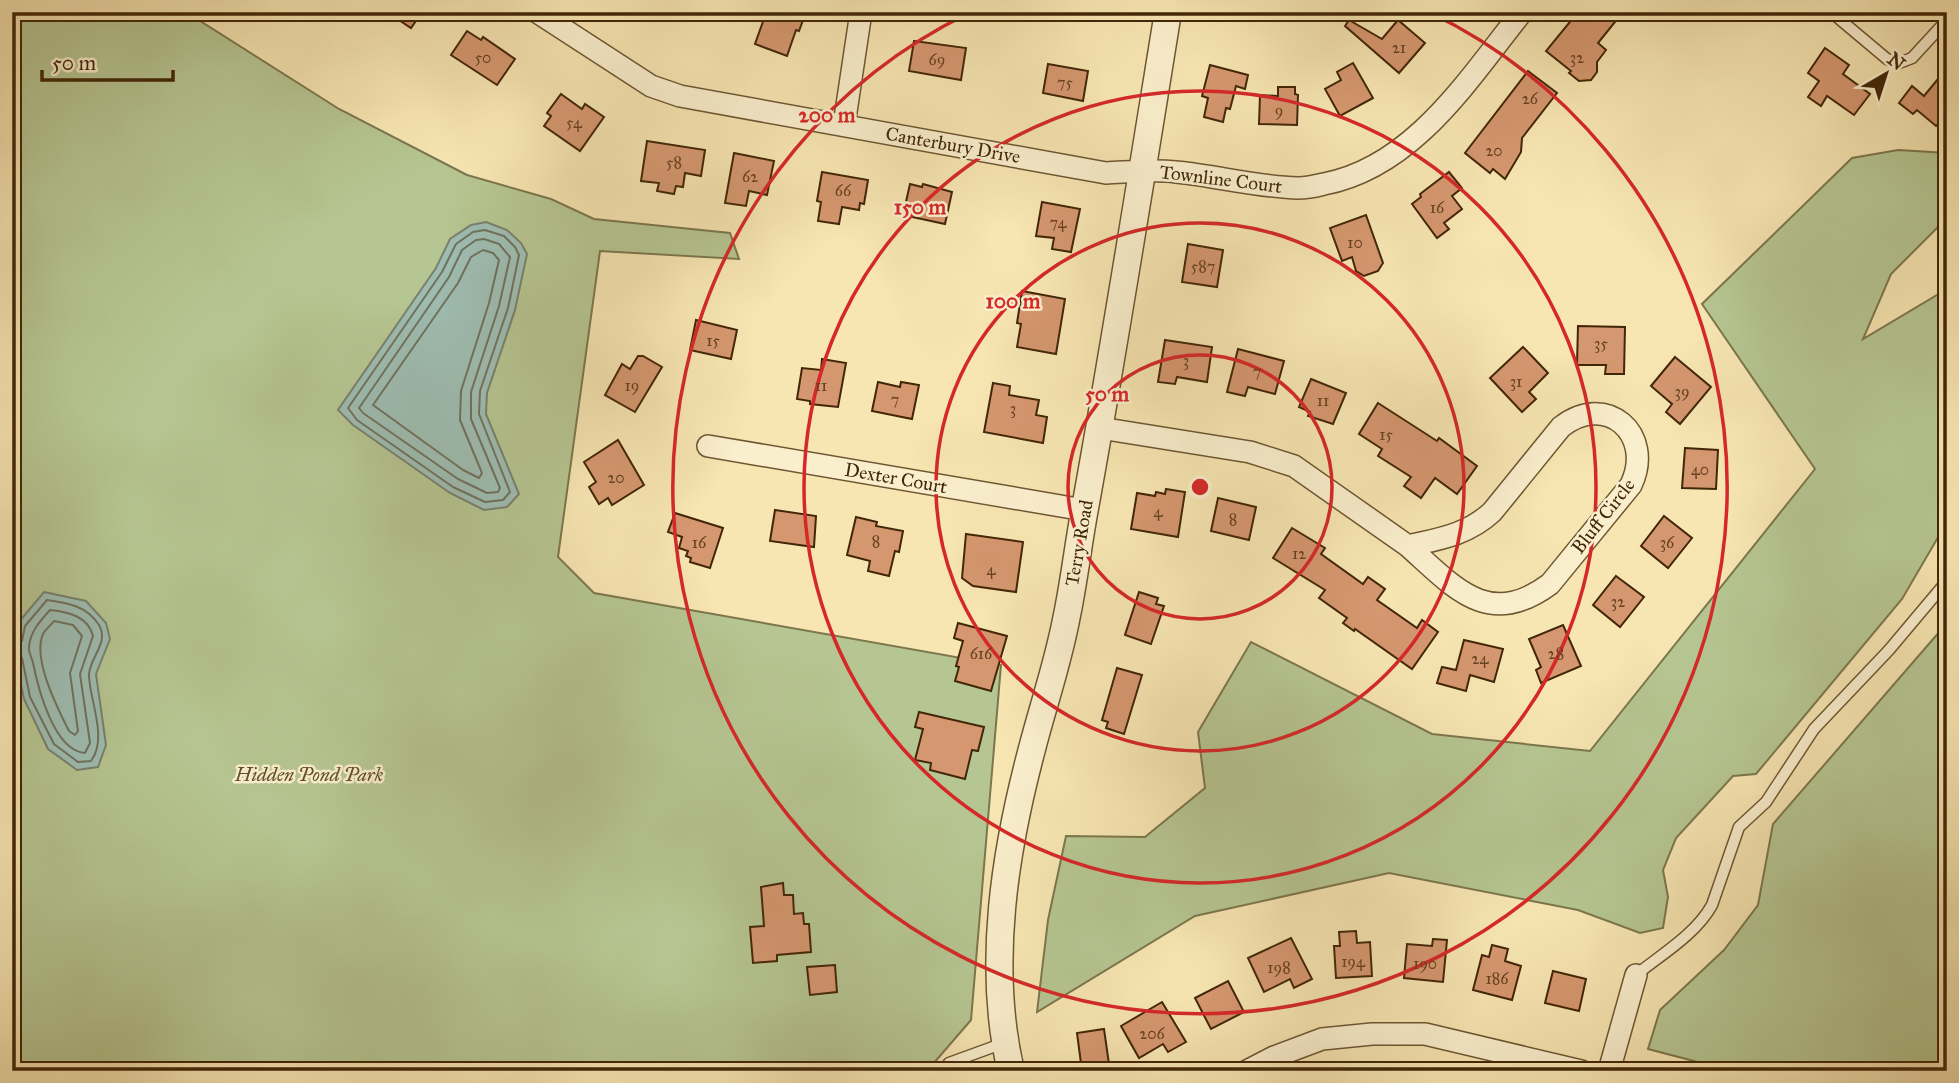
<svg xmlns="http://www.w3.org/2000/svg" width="1959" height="1083" viewBox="0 0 1959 1083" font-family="'IM FELL Great Primer',serif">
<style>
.green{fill:#b6c692;stroke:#7c764d;stroke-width:2}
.water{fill:#9ebeb3;stroke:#79816f;stroke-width:2}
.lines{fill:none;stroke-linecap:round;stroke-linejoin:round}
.shore{stroke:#70725e;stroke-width:2}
.building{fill:#d5976f;stroke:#422608;stroke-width:2}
.service-casing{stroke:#6f5632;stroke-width:13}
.minor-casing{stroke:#6f5632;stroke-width:24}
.tertiary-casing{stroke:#6f5632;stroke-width:29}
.service{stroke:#faefcd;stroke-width:10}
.minor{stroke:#faefcd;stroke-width:21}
.tertiary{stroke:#faefcd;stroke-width:26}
.ring{fill:none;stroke:#d62828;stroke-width:3.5}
.labels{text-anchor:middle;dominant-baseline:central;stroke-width:5;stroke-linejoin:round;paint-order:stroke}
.number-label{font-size:16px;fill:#674222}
.street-label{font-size:19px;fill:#422608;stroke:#faefcd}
.park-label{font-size:19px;font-style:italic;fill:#5f4e2a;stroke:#faefcd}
.centre{fill:#d62828;stroke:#faefcd;stroke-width:3.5}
.ring-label{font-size:21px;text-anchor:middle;font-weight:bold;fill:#d62828;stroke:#faefcd;stroke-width:5;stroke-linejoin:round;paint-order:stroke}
</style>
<rect width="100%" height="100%" fill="#f7e6b2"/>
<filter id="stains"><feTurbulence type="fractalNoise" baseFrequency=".00286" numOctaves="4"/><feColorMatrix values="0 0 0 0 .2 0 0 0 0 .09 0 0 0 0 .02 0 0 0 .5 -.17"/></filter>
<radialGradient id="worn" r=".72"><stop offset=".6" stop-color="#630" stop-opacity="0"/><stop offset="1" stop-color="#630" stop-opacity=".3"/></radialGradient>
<g class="green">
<polygon points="12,12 186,12 339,109 467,175 551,199 594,219 730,233 739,259 600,251 558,557 594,593 1001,665 971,1020 927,1071 12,1071"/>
<polygon points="1898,150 1947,153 1947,218 1891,274 1863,339 1947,289 1947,522 1902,599 1756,774 1733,776 1676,838 1663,870 1668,897 1663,928 1640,933 1578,910 1389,873 1195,916 1037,1012 1048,920 1066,836 1145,837 1205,788 1198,732 1251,642 1432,734 1590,751 1815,469 1702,304 1852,158"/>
<polygon points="1947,623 1947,1071 1732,1071 1648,1049 1660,1010 1724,950 1758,905 1773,824"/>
</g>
<g class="water">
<polygon points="486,222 507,230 521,243 527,254 515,310 487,393 486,414 519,494 507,507 484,510 450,493 353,425 338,410 436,268 450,239 471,225"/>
<polygon points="44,592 86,601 106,623 110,639 96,674 106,745 98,767 77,770 48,749 24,699 14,650 18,623"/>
</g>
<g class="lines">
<g class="shore">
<polygon points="485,230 504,236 515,247 519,255 508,308 480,391 479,414 510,492 503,500 485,502 453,487 357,420 348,408 442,272 456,244 473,232"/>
<polygon points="484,239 499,244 510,257 499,306 471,392 471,419 500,488 498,492 487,493 458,479 363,413 359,408 449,277 462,250 476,240"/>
<polygon points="483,250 493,253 499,260 489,303 461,391 460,420 482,473 479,478 463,470 373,405 458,283 471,257"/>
<path d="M47,600c21,3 40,6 52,25 11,18 -11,34 -10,51 1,26 19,62 2,85l-13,1 -24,-18 -24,-47 -8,-39 -6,-8 6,-9 3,-15z"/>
<path d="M50,610c18,2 38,6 43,26l-13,38 10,69 -5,10c-31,-2 -47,-65 -52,-90 -1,-5 -5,-12 -4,-16 1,-15 11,-26 21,-37z"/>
<path d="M54,621l19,4 9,11 -12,37 8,58 -3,4 -6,-4c-11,-22 -37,-72 -26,-97 2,-4 8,-9 11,-13z"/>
</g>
</g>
<g class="building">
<polygon points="387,12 422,12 411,28"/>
<polygon points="774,12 806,12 799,31 796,30 787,56 755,44 765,16 772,18"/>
<polygon points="1578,12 1623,12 1598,43 1606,50 1597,62 1597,72 1591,80 1579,81 1569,73 1571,71 1546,51"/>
<polygon points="1349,20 1382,39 1398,20 1425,43 1399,73 1345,26"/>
<polygon points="467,31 481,40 483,37 515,59 497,85 451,55"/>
<polygon points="914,41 966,48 961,80 909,71"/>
<polygon points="1825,48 1849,65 1843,74 1870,94 1854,115 1827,96 1821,106 1808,97 1819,81 1808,73"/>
<polygon points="1353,63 1373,98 1340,116 1325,89 1341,80 1337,72"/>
<polygon points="1048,64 1088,71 1083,101 1043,93"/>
<polygon points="1210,65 1248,75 1245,89 1236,86 1230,109 1226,108 1223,122 1204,117 1208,98 1202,96"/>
<polygon points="1947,68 1947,131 1938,124 1936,126 1917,110 1913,114 1899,103 1912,86 1924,96"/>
<polygon points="1528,71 1557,93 1522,138 1521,152 1505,179 1493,169 1490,173 1465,153"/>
<polygon points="1278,87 1295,87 1295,94 1298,95 1297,125 1259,124 1260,95 1278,96"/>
<polygon points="561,94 582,109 585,104 604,117 580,151 544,126 551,116 547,113"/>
<polygon points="647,141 705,150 701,176 685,173 683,187 676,186 674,194 657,191 659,183 641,181"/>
<polygon points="734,153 774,161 767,195 749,191 746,206 725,203"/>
<polygon points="822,172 868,180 864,204 860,203 859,210 842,207 839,224 818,221 821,202 817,201"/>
<polygon points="1449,172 1462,188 1452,196 1462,209 1444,223 1449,229 1437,238 1412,204 1421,197 1420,194"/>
<polygon points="910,184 922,187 923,184 952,192 945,224 903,215"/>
<polygon points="1042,202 1080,209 1071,252 1052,249 1054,238 1036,236"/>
<polygon points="1366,215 1383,263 1378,271 1364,276 1356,271 1352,257 1342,261 1330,228"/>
<polygon points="1188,244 1223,250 1217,287 1182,282"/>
<polygon points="1022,291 1065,299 1056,354 1017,347 1021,324 1017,323"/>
<polygon points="696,320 737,330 731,359 690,350"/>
<polygon points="1578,326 1625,327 1624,374 1605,374 1606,365 1577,365"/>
<polygon points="1165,340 1212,347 1207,382 1177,377 1175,384 1158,382"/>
<polygon points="1523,347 1548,373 1529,392 1536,399 1522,412 1490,378"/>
<polygon points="1238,349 1284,361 1275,394 1248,387 1245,396 1227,392"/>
<polygon points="638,356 643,356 662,367 635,412 605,395 622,364 630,369"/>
<polygon points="1675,357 1711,387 1680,424 1666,412 1672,404 1651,386"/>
<polygon points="822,359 846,363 838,407 810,404 810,401 797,399 802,368 821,370"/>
<polygon points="1311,379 1346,393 1333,424 1308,416 1310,412 1299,407"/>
<polygon points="878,382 900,387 901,382 919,385 912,419 872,411"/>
<polygon points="993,383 1010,386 1009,395 1039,400 1036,415 1047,417 1043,443 984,432"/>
<polygon points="1378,403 1437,441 1439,438 1477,466 1457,494 1435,478 1421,498 1404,486 1411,477 1378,456 1382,449 1359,434"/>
<polygon points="618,440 644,485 612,505 608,498 599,504 589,487 596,482 584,462"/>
<polygon points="1685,448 1718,450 1716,489 1682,488"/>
<polygon points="1166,489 1185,492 1178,537 1131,529 1137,493 1155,496 1156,492 1165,494"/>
<polygon points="1218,498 1256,507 1249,540 1211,531"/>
<polygon points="775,510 816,516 814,547 770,541"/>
<polygon points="675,513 723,528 710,568 690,562 691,558 686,556 688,551 679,548 682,537 668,532"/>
<polygon points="1664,516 1692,538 1668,568 1641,546"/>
<polygon points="856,517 877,522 876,526 903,531 899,552 895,551 889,576 868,571 870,561 847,555"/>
<polygon points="1292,528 1325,548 1321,554 1363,584 1368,577 1385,589 1377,600 1417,628 1422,620 1438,632 1412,669 1355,629 1354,631 1343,623 1347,618 1319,598 1325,590 1273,558"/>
<polygon points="966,534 1023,542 1016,592 973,586 962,578"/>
<polygon points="1616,576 1644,597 1620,627 1593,605"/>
<polygon points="1139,592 1158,598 1156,604 1164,606 1151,644 1125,635"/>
<polygon points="958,623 1007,636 991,691 955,681 959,667 956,666 963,641 954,638"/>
<polygon points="1563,625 1581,666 1541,683 1536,670 1541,667 1529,639"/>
<polygon points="1464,640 1503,649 1494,682 1470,675 1466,691 1437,683 1442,667 1456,670"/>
<polygon points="1117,668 1142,675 1124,734 1106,728 1108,722 1102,720"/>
<polygon points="919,712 984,727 978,751 972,750 965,779 930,770 931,763 915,760 923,729 915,727"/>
<polygon points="783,883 784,895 793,895 794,914 803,913 804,924 809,924 811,952 777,955 777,961 753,963 750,927 764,926 761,887"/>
<polygon points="1356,931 1357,943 1370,942 1372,976 1336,978 1334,946 1340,946 1339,932"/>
<polygon points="1291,938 1312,979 1294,988 1290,979 1264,992 1248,958"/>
<polygon points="1433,939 1447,940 1443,982 1404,978 1407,944 1432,946"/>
<polygon points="1492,945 1508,949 1505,961 1521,966 1512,1000 1473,990 1482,955 1489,957"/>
<polygon points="835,965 837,992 810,995 807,967"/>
<polygon points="1553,971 1586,979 1579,1011 1545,1003"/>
<polygon points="1228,981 1244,1012 1211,1029 1195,998"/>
<polygon points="1162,1002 1186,1042 1168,1052 1163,1044 1139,1058 1121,1026"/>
<polygon points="1104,1029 1110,1071 1082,1071 1077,1033"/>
</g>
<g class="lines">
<g class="service-casing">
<g id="service">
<polyline points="1831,12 1887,59 1899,63 1912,58 1947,20"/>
<path d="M1636,975c26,-21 60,-41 76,-70l27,-78 27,-25 48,-73 75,-79 58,-69"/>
<polyline points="943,1071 949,1063 1004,1043"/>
</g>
</g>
<g class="minor-casing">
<g id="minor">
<path d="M537,12l114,74 29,10 426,77c23,-1 47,-4 70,-1 41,4 81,15 122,16 9,0 18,-2 26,-4 90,-17 145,-106 198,-172"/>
<polyline points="844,125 861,12"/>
<path d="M1100,428l150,24 44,14 114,80c31,-7 59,-11 84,-34l69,-85c45,-36 94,7 70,58l-81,99c-62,46 -96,3 -142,-38"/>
<polyline points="708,446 1084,510"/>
<polyline points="1247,1071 1274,1057 1322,1039 1372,1034 1425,1034 1581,1071"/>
<polyline points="1609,1071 1636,975"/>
</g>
</g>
<g class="tertiary-casing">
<path id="tertiary" d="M1011,1071c-25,-106 -6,-222 22,-326 11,-42 25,-83 33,-125 8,-37 12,-75 19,-112 30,-165 56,-330 83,-496"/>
</g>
<use href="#service" class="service"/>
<use href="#minor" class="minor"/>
<use href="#tertiary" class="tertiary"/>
</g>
<g class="ring">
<circle cx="1200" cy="487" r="132"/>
<circle cx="1200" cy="487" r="264"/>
<circle cx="1200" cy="487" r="396"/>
<path d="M1431 13A527 527 0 1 1 969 13"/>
</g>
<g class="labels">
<g class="number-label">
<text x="1399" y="47">21</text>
<text x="483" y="57">50</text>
<text x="1577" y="57">32</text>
<text x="937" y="59">69</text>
<text x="1065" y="82">75</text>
<text x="1530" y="98">26</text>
<text x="1279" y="110">9</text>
<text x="574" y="122">54</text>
<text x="1494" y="150">20</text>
<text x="674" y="162">58</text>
<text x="750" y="176">62</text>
<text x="843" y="190">66</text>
<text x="1437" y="207">16</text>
<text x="1058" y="222">74</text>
<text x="1355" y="242">10</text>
<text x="1203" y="266">587</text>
<text x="713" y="340">15</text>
<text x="1601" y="343">35</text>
<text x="1186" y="360">3</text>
<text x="1257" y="371">7</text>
<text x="1516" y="381">31</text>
<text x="632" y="385">19</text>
<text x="821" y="385">11</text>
<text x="1682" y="391">39</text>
<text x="895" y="399">7</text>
<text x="1323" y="400">11</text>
<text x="1013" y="408">3</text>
<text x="1386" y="434">15</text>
<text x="1700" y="469">40</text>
<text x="616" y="477">20</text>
<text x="1158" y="511">4</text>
<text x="1233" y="519">8</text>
<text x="876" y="541">8</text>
<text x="699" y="542">16</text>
<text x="1667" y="542">36</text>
<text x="1299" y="553">12</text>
<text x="991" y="569">4</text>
<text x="1618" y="601">32</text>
<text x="981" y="653">616</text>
<text x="1556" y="653">28</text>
<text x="1480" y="658">24</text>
<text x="1353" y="961">194</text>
<text x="1425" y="963">190</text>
<text x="1279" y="967">198</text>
<text x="1497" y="978">186</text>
<text x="1152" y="1033">206</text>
</g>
<g class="street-label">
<text transform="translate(953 145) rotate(10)">Canterbury Drive</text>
<text transform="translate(1221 179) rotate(7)">Townline Court</text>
<text transform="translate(896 478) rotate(10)">Dexter Court</text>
<text transform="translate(1603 516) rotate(-52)">Bluff Circle</text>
<text transform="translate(1079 543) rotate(-80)">Terry Road</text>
</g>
<g class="park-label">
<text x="309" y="774">Hidden Pond Park</text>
</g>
</g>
<circle cx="1200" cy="487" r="10" class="centre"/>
<g class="ring-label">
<text x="827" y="122">200 m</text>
<text x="920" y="214">150 m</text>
<text x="1013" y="308">100 m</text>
<text x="1107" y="401">50 m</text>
</g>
<rect width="1959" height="1083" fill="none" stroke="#f7e6b2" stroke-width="42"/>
<rect x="14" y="14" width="1931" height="1055" fill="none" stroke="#422608" stroke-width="3.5"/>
<rect x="21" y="21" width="1917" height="1041" fill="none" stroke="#422608" stroke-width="2"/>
<g transform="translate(1886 74) rotate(39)" stroke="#faefcd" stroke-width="5" paint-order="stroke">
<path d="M0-5L12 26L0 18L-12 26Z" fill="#422608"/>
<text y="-10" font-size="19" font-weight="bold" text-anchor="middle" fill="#422608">N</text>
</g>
<path d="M42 70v10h131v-10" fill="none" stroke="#422608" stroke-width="3.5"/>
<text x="52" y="70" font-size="21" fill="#422608" stroke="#faefcd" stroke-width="5" paint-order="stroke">50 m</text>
<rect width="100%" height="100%" filter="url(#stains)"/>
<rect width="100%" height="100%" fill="url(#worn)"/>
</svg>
